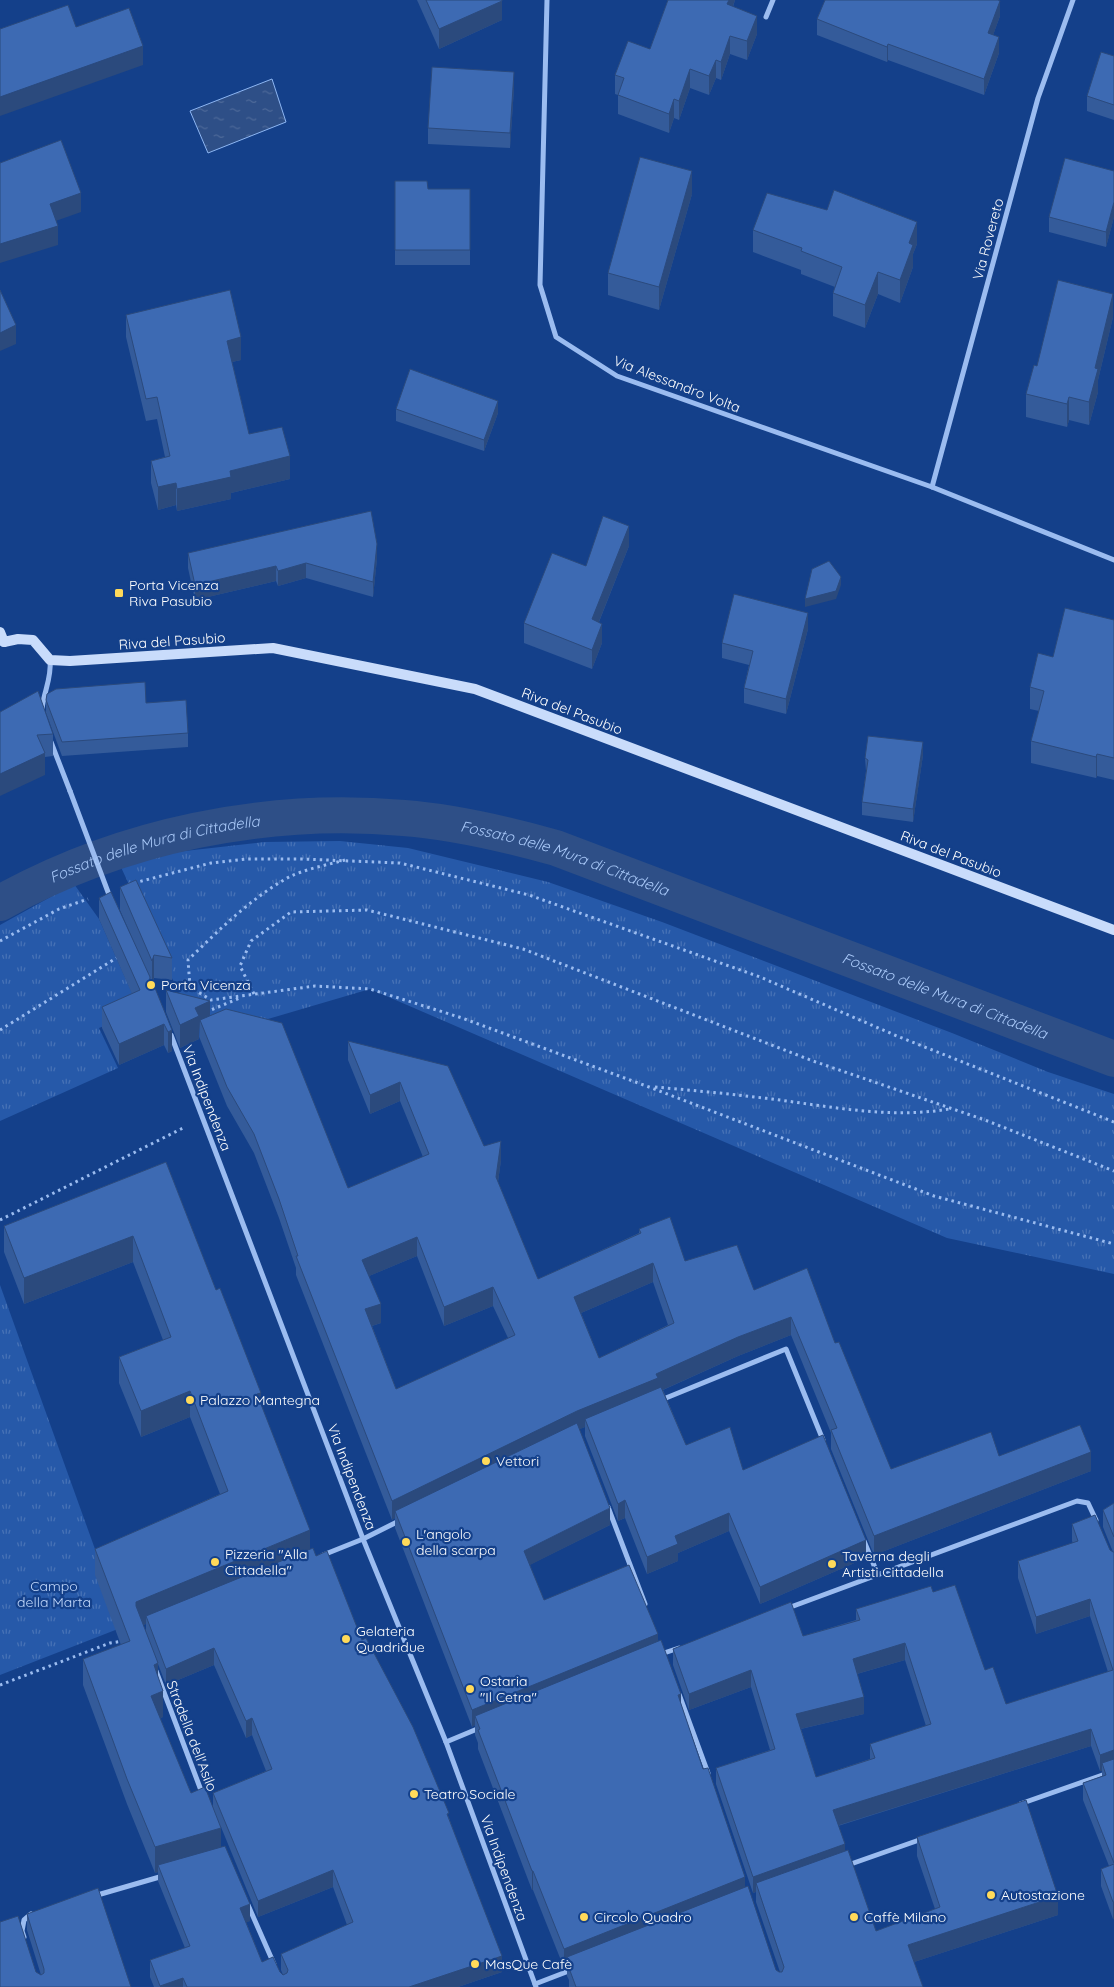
<svg xmlns="http://www.w3.org/2000/svg" width="1114" height="1987" viewBox="0 0 1114 1987" font-family="Quicksand,sans-serif">
<style>
.park{fill:url(#park-tufts)}
.water{fill:url(#water-ripples);stroke:#8db6f3}
.lines{fill:none;stroke-linecap:round;stroke-linejoin:round}
.canal{stroke:#2e4f87;stroke-width:36}
.path{stroke:#9bbcf0;stroke-width:3;stroke-dasharray:2.5 4;stroke-linecap:butt}
.street{stroke:#9bbcf0;stroke-width:5}
.secondary{stroke:#c9dcfb;stroke-width:10}
.street-bridge{stroke:#9bbcf0;stroke-width:5}
.wall{fill:#345b9a;fill-rule:evenodd}
.shaded-wall{fill:#2b4a7d}
.building{fill:#3d6ab3;stroke:#2b4a7d;fill-rule:evenodd}
.poi-dot{fill:#ffda5a;stroke:#14408a;stroke-width:2}
.labels{text-anchor:middle;dominant-baseline:central;stroke-width:4.5;stroke-linejoin:round;paint-order:stroke}
.street-label{font-size:14px;fill:#fff;stroke:#14408a}
.poi-label{font-size:14px;fill:#fff;stroke:#14408a;text-anchor:start}
.park-label{font-size:14px;fill:#c2d8fb;stroke:#14408a}
.water-label{font-size:15px;font-style:italic;fill:#a7c7f7;stroke:#14408a}
</style>
<defs>
<pattern id="park-tufts" width="24" height="20" patternUnits="userSpaceOnUse" patternTransform="scale(1.25)"><rect width="24" height="20" fill="#2659a9"/><path d="M3 7l-1-3M5 7V3M7 7l1-3M15 17l-1-3M17 17v-4M19 17l1-3" fill="none" stroke="#4772b6"/></pattern>
<pattern id="water-ripples" width="26" height="14" patternUnits="userSpaceOnUse" patternTransform="scale(1.25)"><rect width="26" height="14" fill="#2e4f87"/><path d="M2 4q2-2 4 0t4 0M15 11q2-2 4 0t4 0" fill="none" stroke="#4d6999"/></pattern>
</defs>
<rect width="100%" height="100%" fill="#14408a"/>
<g class="park">
<polygon points="340,841 408,848 548,882 662,922 952,1033 1048,1072 1114,1094 1114,1274 947,1238 370,989 200,1039 120,865 176,852 264,842"/>
<polygon points="74,884 99,919 140,1011 99,1028 118,1068 0,1121 0,925"/>
<polygon points="0,1285 123,1627 0,1675"/>
</g>
<polygon class="water" points="272,79 286,122 208,153 190,111"/>
<g class="lines">
<path class="canal" id="s1" d="M0,903c122,-68 265,-97 404,-85 52,4 102,16 152,30l558,211"/>
<g class="path">
<path d="M345,860c-18,5 -40,9 -56,17 -38,21 -70,53 -101,83l2,27 21,13 104,-14 55,3 92,29 187,69 285,109 180,48"/>
<polyline points="134,883 211,863 247,859 301,859 400,863 529,895 760,977 897,1036 1114,1122"/>
<polyline points="0,941 59,909 88,899"/>
<polyline points="254,994 240,966 251,941 291,912 367,910 523,949 813,1061 985,1120 1114,1171"/>
<polyline points="206,1012 242,997"/>
<polyline points="0,1030 118,957"/>
<path d="M655,1087c33,3 67,6 100,10 65,7 129,23 194,12"/>
<polyline points="0,1220 185,1127"/>
<polyline points="0,1685 110,1643 124,1641"/>
</g>
<g class="street">
<polyline points="547,0 540,285 556,337 617,376 932,487 1114,560"/>
<polyline points="766,17 773,0"/>
<polyline points="932,487 1038,98 1073,0"/>
<path d="M42,710c1,-17 10,-31 8,-50"/>
<polyline points="51,742 70,791"/>
<polyline points="171,1035 363,1539 446,1742 536,1987"/>
<polyline points="661,1400 786,1349 823,1440"/>
<polyline points="608,1507 645,1604"/>
<polyline points="864,1541 878,1575"/>
<polyline points="323,1555 363,1539 399,1521"/>
<polyline points="788,1608 1077,1501 1088,1503 1096,1520"/>
<polyline points="661,1654 679,1648"/>
<polyline points="156,1671 202,1793"/>
<polyline points="679,1694 708,1773"/>
<polyline points="446,1742 482,1727"/>
<polyline points="1020,1804 1114,1771"/>
<polyline points="848,1865 922,1839"/>
<polyline points="94,1896 163,1876"/>
<polyline points="248,1905 274,1964"/>
<polyline points="24,1937 22,1931 24,1920 31,1914"/>
<polyline points="535,1984 574,1969"/>
</g>
<g class="secondary">
<polyline points="0,632 4,642"/>
<polyline points="4,642 18,639 33,640 50,660 70,661 273,648 475,689 1114,930"/>
</g>
<polyline class="street-bridge" points="70,791 111,900"/>
</g>
<g class="wall">
<polygon points="417,0 502,0 502,20 439,49"/>
<polygon points="668,0 735,0 733,7 757,34 747,60 730,54 721,80 716,78 709,95 690,88 679,120 674,118 669,133 618,114 618,95 615,94 615,75 650,49"/>
<polygon points="1000,16 993,35 999,53 984,95 888,60 887,62 817,35 817,19"/>
<polygon points="1114,56 1114,120 1087,111 1087,96"/>
<polygon points="514,88 510,148 428,144 428,128"/>
<polygon points="1114,171 1114,217 1106,247 1049,232 1049,217"/>
<polygon points="395,181 428,189 470,189 470,265 395,265"/>
<polygon points="692,194 659,310 608,295 608,273"/>
<polygon points="753,230 917,244 913,254 913,267 900,303 878,294 865,328 833,316 833,293 835,287 801,274 801,270 753,252"/>
<polygon points="126,315 241,360 232,362 249,434 290,479 231,493 231,499 177,511 176,505 158,510 151,483 151,461 165,457 157,419 146,421 126,337"/>
<polygon points="1113,317 1098,380 1098,392 1089,425 1069,420 1067,427 1026,417 1026,394 1037,366"/>
<polygon points="396,409 498,413 484,451 396,421"/>
<polygon points="629,546 599,622 602,643 592,669 524,643 524,623 586,566"/>
<polygon points="188,553 377,559 373,597 306,578 278,586 276,581 195,600 188,568"/>
<polygon points="1114,620 1114,780 1097,776 1096,778 1031,763 1031,741 1039,711 1030,709 1030,687 1053,657"/>
<polygon points="808,629 786,714 744,703 744,688 749,665 722,658 722,643"/>
<polygon points="46,700 146,703 188,733 188,747 62,756 46,713"/>
<polygon points="0,712 53,734 53,756 45,757 45,775"/>
<polygon points="923,755 913,822 862,815 862,802 866,771 865,758"/>
<polygon points="120,887 172,958 172,980 154,978 152,984 120,910"/>
<polygon points="99,898 150,987 172,1030 172,1051 168,1053 164,1045 119,1065 102,1028 102,1007 132,994 99,919"/>
<path d="M166,990l44,26 138,172 75,-31 -23,-56 -30,13 -22,-54v-19l153,119 -3,22 40,97 101,-46v-4l46,32 69,29 81,53 56,126 108,-13 92,15 -217,84 -43,-106v-16l-40,-98 -53,21 -75,34 23,55 57,25 123,88 -106,46 -31,-73 -51,22v8l-31,13 -22,-56 -7,3 -33,-85v-9l-6,2 31,96 -81,40 15,35 114,41 23,64 64,182 31,83 3,2h1l-24,-70v-10l-3,1 -37,-109v-16l54,-18 -19,-63 -62,23 -16,-45v-16l130,-13 53,-16v-11l77,-17 52,78 21,34 102,-32 -18,-56 -54,18 -18,-56v-17l55,-18 -1,-2v-17l41,28 -10,-25v-17l11,-7v416h-1l-12,-33v-17l8,-3 -26,-66v-17l19,-7v-5h-2l-9,-25 -253,80 7,25 31,80 59,-22 -18,-53v-19l141,78 -144,47 9,25h-354v-7l-2,-4v-10l-3,2 -31,-78h-1l-54,-141v-6l-3,-8v-10l-3,2 -77,-199v-10l-3,2 -96,-245v-7l-17,-50 -25,-65 -27,-47 -27,-67v-11l-1,1v10l-19,9 -14,-36zM417,1256l27,70 49,-20 15,32 -112,51 -24,-63 9,-3 -12,-47zM653,1282l15,43 -69,33 -18,-45zM905,1660l21,66 -56,18v15l-54,18 -15,-48 63,-15 -7,-40z"/>
<path d="M166,1162l95,244 49,143 6,7 46,84 87,178 53,154 -44,15h-304l-4,-10v-17l35,-12 -27,-67v-9l-3,1 -28,-69 -44,-119v-26l38,-14 -26,-70v-26l125,-55 -30,-77 -49,20 -22,-54v-26l44,-17 -30,-78 -109,42 -20,-52v-26zM146,1624v7l-3,-6zM158,1664l8,21 48,-20 32,73 6,-3 14,36 -53,22v15l-22,-15 -31,-75 3,-1 -5,-40zM221,1827l37,90 75,-30 14,38 -66,29v16l2,5 -21,-13 -16,-40 4,-1 -29,-74z"/>
<polygon points="27,1914 131,1987 0,1987 36,1972 41,1975 27,1930"/>
</g>
<g class="shaded-wall">
<polygon points="729,0 735,0 727,23 727,4"/>
<polygon points="502,1 502,20 439,49 439,29"/>
<polygon points="1000,1 1000,16 988,49 988,33"/>
<polygon points="757,16 757,34 747,60 747,41"/>
<polygon points="730,36 730,54 721,80 721,62"/>
<polygon points="999,37 999,53 984,95 984,79"/>
<polygon points="888,44 888,60 887,62 887,47"/>
<polygon points="143,46 143,65 0,116 0,97"/>
<polygon points="716,60 716,78 709,95 709,76"/>
<polygon points="690,69 690,88 679,120 679,101"/>
<polygon points="514,72 514,88 510,148 510,133"/>
<polygon points="674,99 674,118 669,133 669,114"/>
<polygon points="692,171 692,194 659,310 659,287"/>
<polygon points="81,193 81,212 50,223 50,204"/>
<polygon points="1114,202 1114,217 1106,247 1106,232"/>
<polygon points="917,222 917,244 913,254 913,267 900,303 900,280 909,243"/>
<polygon points="58,226 58,245 0,263 0,244"/>
<polygon points="878,272 878,294 865,328 865,305"/>
<polygon points="1113,294 1113,317 1098,380 1098,392 1089,425 1089,402 1095,368"/>
<polygon points="16,325 16,344 0,351 0,333"/>
<polygon points="241,337 241,360 227,363 227,341"/>
<polygon points="1069,397 1069,420 1067,427 1067,404"/>
<polygon points="498,401 498,413 484,451 484,440"/>
<polygon points="290,456 290,479 231,493 231,499 177,511 177,489 230,471"/>
<polygon points="176,483 176,505 158,510 158,487"/>
<polygon points="629,526 629,546 592,639 592,619"/>
<polygon points="377,544 377,559 373,597 373,582"/>
<polygon points="306,563 306,578 278,586 278,571"/>
<polygon points="276,566 276,581 195,600 195,585"/>
<polygon points="841,577 841,585 836,599 805,607 805,599"/>
<polygon points="808,613 808,629 786,714 786,699"/>
<polygon points="602,624 602,643 592,669 592,650"/>
<polygon points="923,742 923,755 913,822 913,809"/>
<polygon points="45,753 45,775 0,796 0,774"/>
<polygon points="1097,754 1097,776 1096,778 1096,757"/>
<polygon points="154,955 154,978 152,984 152,961"/>
<polygon points="210,1001 210,1024 200,1020 199,1039 180,1048 180,1025 195,1008"/>
<polygon points="164,1024 164,1045 119,1065 119,1044"/>
<polygon points="172,1030 172,1051 168,1053 168,1032"/>
<polygon points="400,1082 400,1101 370,1114 370,1095"/>
<polygon points="501,1141 501,1160 496,1196 496,1177"/>
<polygon points="133,1236 133,1262 24,1304 24,1278"/>
<polygon points="417,1237 417,1256 362,1279 362,1260"/>
<polygon points="653,1263 653,1282 574,1316 574,1297"/>
<polygon points="493,1287 493,1306 444,1326 444,1307"/>
<polygon points="381,1304 381,1323 365,1328 365,1309"/>
<polygon points="791,1317 791,1335 738,1356 658,1392 585,1419 585,1427 395,1511 395,1518 392,1520 392,1501 577,1411 656,1374 738,1337"/>
<polygon points="190,1391 190,1417 141,1437 141,1411"/>
<polygon points="261,1393 261,1419 257,1394"/>
<polygon points="1091,1452 1091,1471 874,1555 874,1536"/>
<polygon points="625,1500 625,1518 618,1521 618,1504"/>
<polygon points="610,1508 610,1525 524,1568 524,1551"/>
<polygon points="729,1513 729,1531 678,1553 678,1561 647,1574 647,1557 675,1536"/>
<polygon points="310,1530 310,1556 146,1616 146,1624 136,1628 136,1632 136,1602"/>
<polygon points="866,1540 866,1558 760,1604 760,1587"/>
<polygon points="1090,1599 1090,1616 1036,1634 1036,1617"/>
<polygon points="658,1634 658,1651 475,1716 475,1725 472,1727 472,1710"/>
<polygon points="905,1643 905,1660 853,1675 853,1659"/>
<polygon points="214,1648 214,1665 166,1685 166,1669"/>
<polygon points="158,1663 158,1689 154,1665"/>
<polygon points="751,1670 751,1687 689,1710 689,1694"/>
<polygon points="163,1691 163,1717 151,1722 151,1696"/>
<polygon points="681,1694 681,1713 678,1695"/>
<polygon points="864,1697 864,1714 796,1730 796,1714"/>
<polygon points="252,1718 252,1735 246,1738 246,1721"/>
<polygon points="1091,1729 1091,1746 833,1827 833,1810"/>
<polygon points="1114,1750 1114,1767 1102,1763 1102,1771 1100,1771 1100,1755"/>
<polygon points="221,1828 221,1854 158,1865 158,1872 155,1873 155,1847"/>
<polygon points="845,1844 845,1861 756,1883 756,1892 753,1893 753,1877"/>
<polygon points="333,1870 333,1887 258,1917 258,1901"/>
<rect x="532" y="1871" width="1" height="19"/>
<polygon points="745,1877 745,1896 567,1957 567,1966 564,1968 564,1949"/>
<polygon points="1058,1896 1058,1915 908,1964 908,1945"/>
<rect x="1113" y="1902" width="1" height="17"/>
<polygon points="250,1904 250,1921 240,1925 240,1908"/>
<polygon points="502,1956 502,1972 458,1987 409,1987"/>
<polygon points="183,1978 183,1987 160,1987 160,1986"/>
</g>
<g class="building">
<polygon points="426,0 502,0 502,1 439,29"/>
<polygon points="668,0 729,0 727,4 757,16 747,41 730,36 721,62 716,60 709,76 690,69 679,101 674,99 669,114 618,95 624,78 615,75 628,41 650,49"/>
<polygon points="825,0 998,0 1000,1 988,33 999,37 984,79 888,44 887,47 817,19"/>
<polygon points="68,5 76,27 129,8 143,46 0,97 0,29"/>
<polygon points="1101,52 1114,56 1114,105 1087,96"/>
<polygon points="432,67 514,72 510,133 428,128"/>
<polygon points="61,140 81,193 50,204 58,226 0,244 0,163"/>
<polygon points="640,157 692,171 659,287 608,273"/>
<polygon points="1065,158 1114,171 1114,202 1106,232 1049,217"/>
<polygon points="395,181 427,181 428,189 470,189 470,250 395,250"/>
<polygon points="834,190 917,222 909,243 913,245 900,280 878,272 865,305 833,293 842,267 801,251 802,248 753,230 767,193 827,210"/>
<polygon points="1058,280 1113,294 1095,368 1098,369 1089,402 1069,397 1067,404 1026,394 1034,365 1037,366"/>
<polygon points="0,290 16,325 0,333"/>
<polygon points="230,290 241,337 227,341 249,434 282,427 290,456 230,471 231,477 177,489 176,483 158,487 151,461 170,456 157,397 146,399 126,315"/>
<polygon points="410,369 498,401 484,440 396,409"/>
<polygon points="371,511 377,544 373,582 306,563 278,571 276,566 195,585 188,553"/>
<polygon points="603,516 629,526 592,619 602,624 592,650 524,623 552,553 586,566"/>
<polygon points="829,561 841,577 836,591 805,599 812,569"/>
<polygon points="734,594 808,613 786,699 744,688 753,651 722,643"/>
<polygon points="1065,608 1114,620 1114,758 1097,754 1096,757 1031,741 1044,691 1030,687 1038,653 1053,657"/>
<polygon points="145,682 146,703 186,700 188,733 62,742 46,700 47,694 56,689"/>
<polygon points="38,691 53,734 37,735 45,753 0,774 0,712"/>
<polygon points="868,736 923,742 913,809 862,802 868,760 865,758"/>
<polygon points="136,880 172,958 154,955 152,961 120,887"/>
<polygon points="111,892 150,977 149,987 155,988 172,1030 168,1032 164,1024 119,1044 102,1007 140,990 99,898"/>
<polygon points="166,990 210,1001 195,1008 199,1016 180,1025"/>
<path d="M226,1009l56,14 66,165 81,-34 -29,-72 -30,13 -22,-54 100,25 36,80 17,-5 -5,36 42,102 103,-46 -2,-4 31,-12 15,44 52,-16 17,45 53,-22 28,75 4,-1 52,127 100,-37 8,24 81,-31 11,27 -217,84 -43,-106 6,-2 -46,-111 -53,20 -82,37 2,4 -81,33 -185,90 -96,-245h2l-19,-57 -25,-65 -27,-47 -27,-67zM417,1237l27,70 49,-20 22,48 -119,54 -31,-80 16,-5 -19,-44zM653,1263l21,60 -75,35 -25,-61z"/>
<polygon points="166,1162 216,1290 220,1288 261,1393 257,1394 310,1530 136,1602 136,1606 158,1663 154,1665 163,1691 151,1696 191,1793 205,1787 221,1828 155,1847 127,1779 83,1659 130,1641 95,1549 228,1491 190,1391 141,1411 119,1357 171,1337 133,1236 24,1278 4,1226"/>
<polygon points="661,1387 686,1445 730,1427 743,1470 823,1435 866,1540 760,1587 729,1513 675,1536 678,1544 647,1557 625,1500 618,1504 585,1419"/>
<polygon points="577,1423 610,1508 524,1551 544,1600 629,1565 658,1634 472,1710 395,1511"/>
<polygon points="1114,1503 1114,1537 1103,1510"/>
<path d="M1095,1515l15,35 3,2h1v198l-14,5 -9,-26 -258,81 12,34 -92,33 -37,-109 59,-19 -24,-79 -62,24 -16,-45 118,-47 12,34 57,-16 -4,-11 75,-23 2,6 22,-7 30,85 8,-3 13,37 107,-34 -23,-71 -54,18 -18,-56 60,-20 -6,-17zM905,1643l26,81 -61,20 5,14 -59,19 -20,-63 68,-17 -11,-38z"/>
<polygon points="313,1548 316,1556 327,1551 362,1640 366,1638 413,1727 449,1813 447,1814 502,1956 409,1987 187,1987 183,1978 160,1986 150,1960 190,1946 158,1865 225,1846 250,1904 240,1908 262,1962 273,1957 280,1972 283,1975 287,1973 288,1970 281,1954 353,1922 333,1870 258,1901 213,1793 272,1769 252,1718 246,1721 214,1648 166,1669 146,1616"/>
<polygon points="661,1640 681,1694 678,1695 703,1769 708,1768 745,1877 564,1949 533,1871 532,1871 478,1730 480,1729 475,1716"/>
<polygon points="1114,1759 1114,1863 1083,1783 1106,1775 1102,1763"/>
<polygon points="1026,1800 1058,1896 908,1945 923,1987 576,1987 569,1968 571,1967 567,1957 748,1886 776,1970 779,1972 782,1972 784,1967 756,1883 848,1850 876,1931 940,1907 917,1837"/>
<polygon points="1114,1864 1114,1902 1113,1902 1101,1869"/>
<polygon points="98,1888 131,1987 0,1987 0,1922 18,1916 36,1972 41,1975 44,1973 44,1969 27,1914"/>
</g>
<g class="poi-dot">
<rect x="114" y="588" width="10" height="10" rx="2.5"/>
<circle cx="151" cy="985" r="5"/>
<circle cx="190" cy="1400" r="5"/>
<circle cx="486" cy="1461" r="5"/>
<circle cx="406" cy="1542" r="5"/>
<circle cx="215" cy="1562" r="5"/>
<circle cx="832" cy="1564" r="5"/>
<circle cx="346" cy="1639" r="5"/>
<circle cx="470" cy="1689" r="5"/>
<circle cx="414" cy="1794" r="5"/>
<circle cx="991" cy="1895" r="5"/>
<circle cx="584" cy="1917" r="5"/>
<circle cx="854" cy="1917" r="5"/>
<circle cx="475" cy="1964" r="5"/>
</g>
<g class="labels">
<g class="street-label">
<text transform="translate(988 239) rotate(-75)">Via Rovereto</text>
<text transform="translate(677 384) rotate(21)">Via Alessandro Volta</text>
<text transform="translate(172 641) rotate(-4)">Riva del Pasubio</text>
<text transform="translate(572 711) rotate(21)">Riva del Pasubio</text>
<text transform="translate(951 854) rotate(21)">Riva del Pasubio</text>
<text transform="translate(207 1098) rotate(69)">Via Indipendenza</text>
<text transform="translate(352 1477) rotate(69)">Via Indipendenza</text>
<text transform="translate(192 1736) rotate(69)">Stradella dell'Asilo</text>
<text transform="translate(504 1868) rotate(70)">Via Indipendenza</text>
</g>
<g class="poi-label">
<text x="129" y="585">Porta Vicenza<tspan x="129" dy="16">Riva Pasubio</tspan></text>
<text x="161" y="985">Porta Vicenza</text>
<text x="200" y="1400">Palazzo Mantegna</text>
<text x="496" y="1461">Vettori</text>
<text x="416" y="1534">L'angolo<tspan x="416" dy="16">della scarpa</tspan></text>
<text x="225" y="1554">Pizzeria "Alla<tspan x="225" dy="16">Cittadella"</tspan></text>
<text x="842" y="1556">Taverna degli<tspan x="842" dy="16">Artisti Cittadella</tspan></text>
<text x="356" y="1631">Gelateria<tspan x="356" dy="16">Quadridue</tspan></text>
<text x="480" y="1681">Ostaria<tspan x="480" dy="16">"Il Cetra"</tspan></text>
<text x="424" y="1794">Teatro Sociale</text>
<text x="1001" y="1895">Autostazione</text>
<text x="594" y="1917">Circolo Quadro</text>
<text x="864" y="1917">Caffè Milano</text>
<text x="485" y="1964">MasQue Cafè</text>
</g>
<g class="park-label">
<text x="54" y="1586">Campo<tspan x="54" dy="16">della Marta</tspan></text>
</g>
<g class="water-label">
<text stroke="none"><textPath href="#s1" startOffset="165">Fossato delle Mura di Cittadella</textPath></text>
<text stroke="none"><textPath href="#s1" startOffset="585">Fossato delle Mura di Cittadella</textPath></text>
<text stroke="none"><textPath href="#s1" startOffset="990">Fossato delle Mura di Cittadella</textPath></text>
</g>
</g>
</svg>
